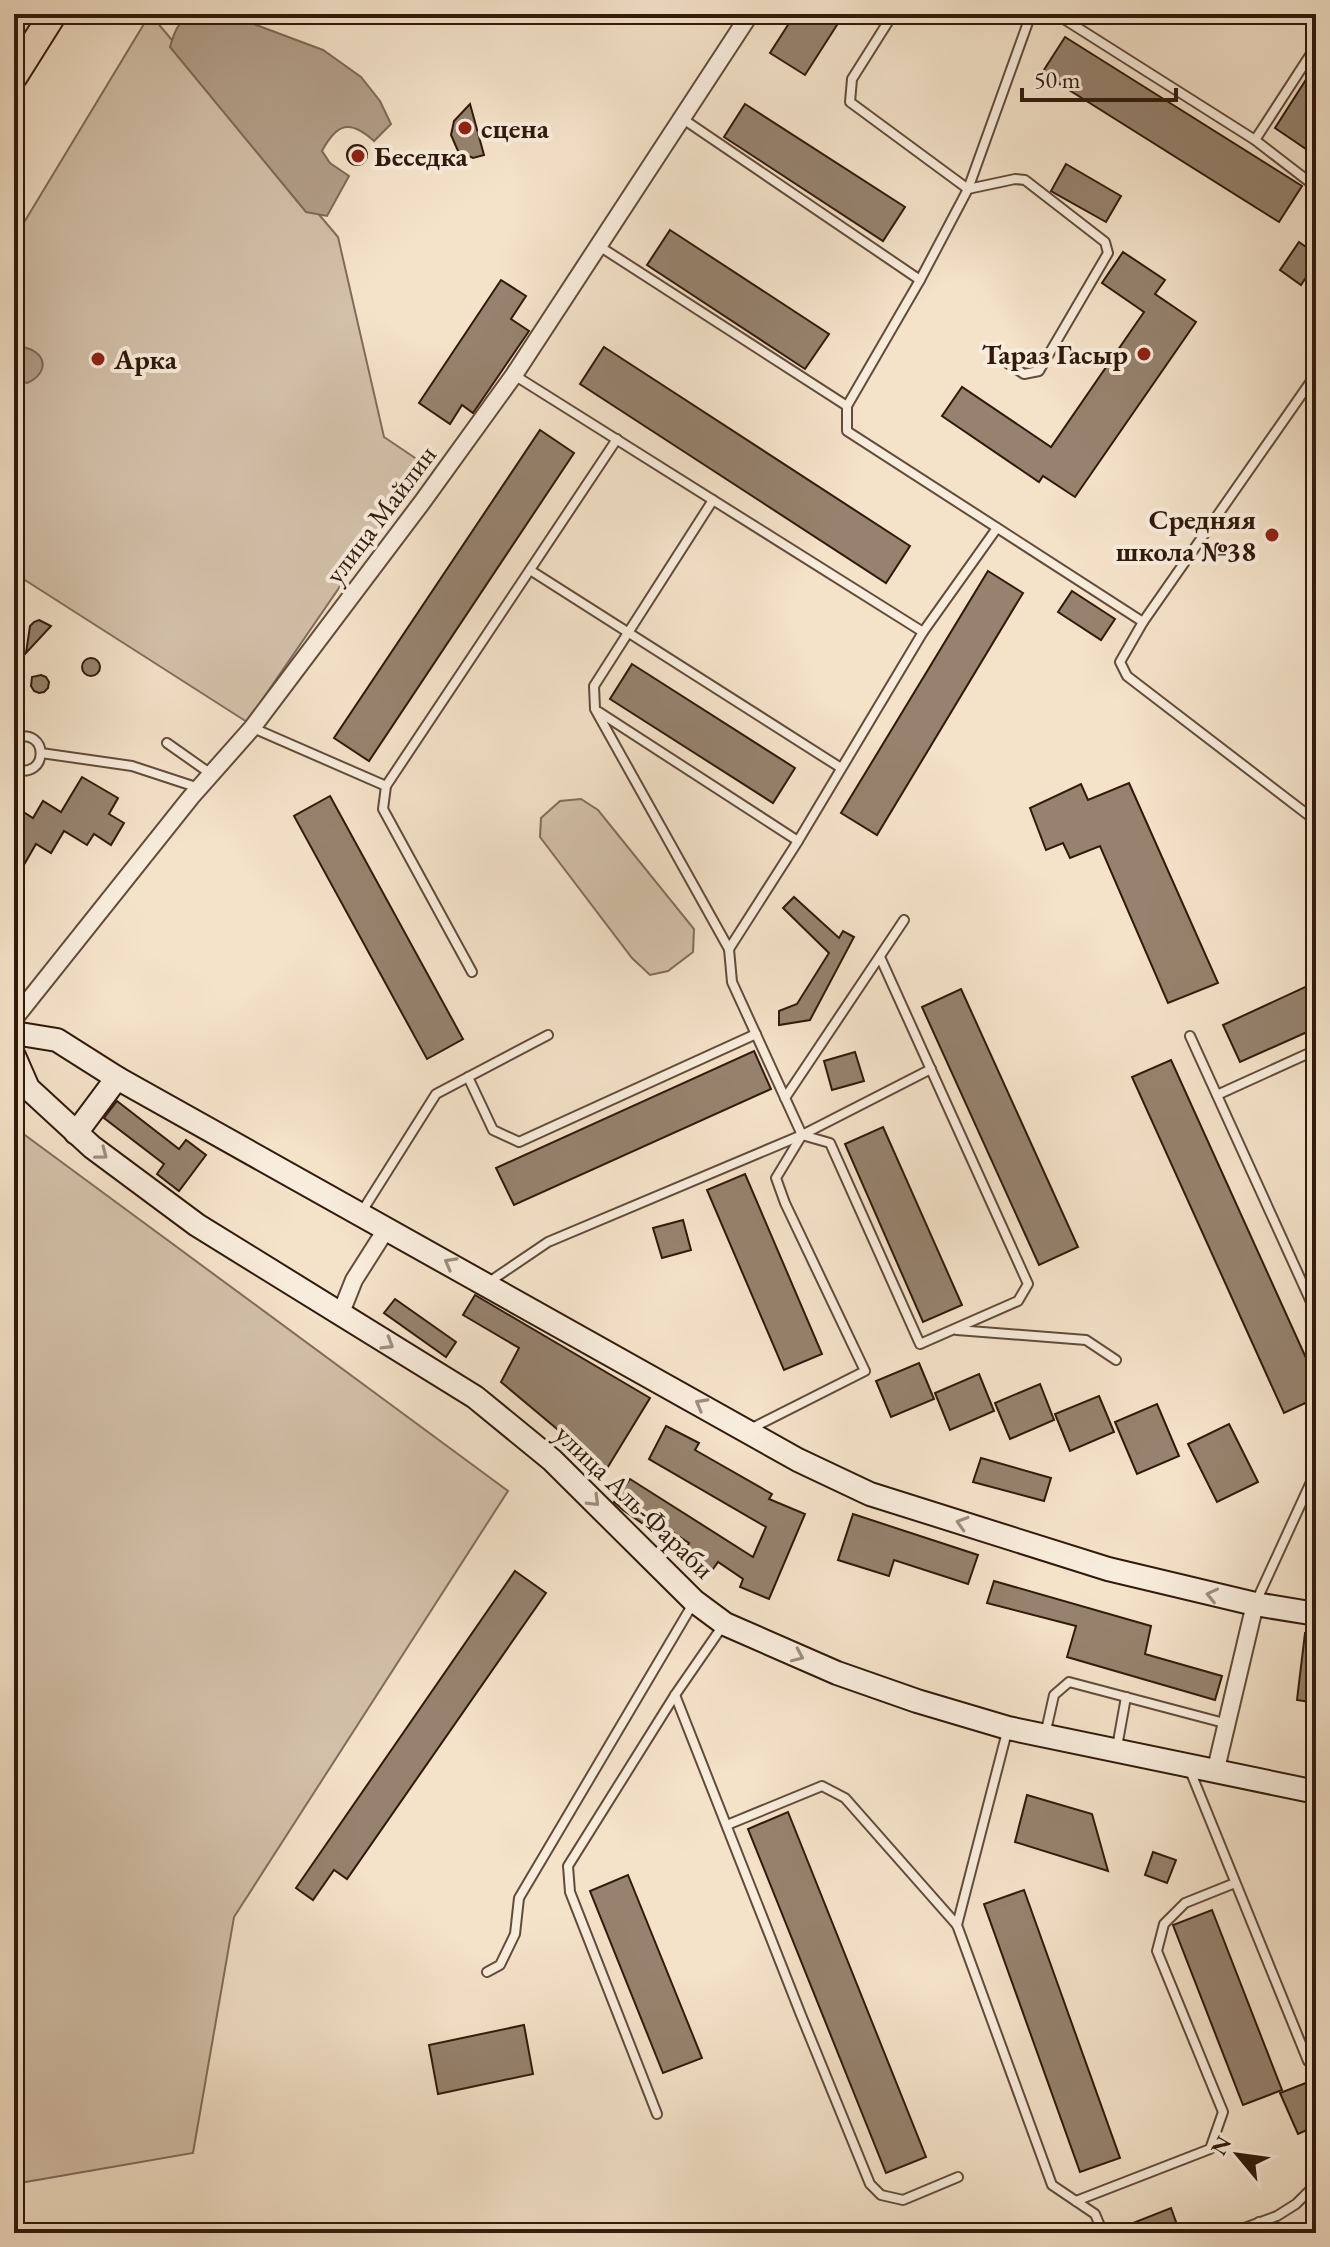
<svg xmlns="http://www.w3.org/2000/svg" width="1330" height="2247" viewBox="0 0 1330 2247" font-family="'EB Garamond',serif">
<style>
.green{fill:#d3c0a9;stroke:#826c5a;stroke-width:2}
.water{fill:#b29e88;stroke:#7e6956;stroke-width:2}
.building{fill:#96826e;stroke:#31190b;stroke-width:2}
.lines{fill:none;stroke-linecap:round;stroke-linejoin:round}
.lane-casing{stroke:#624b3a;stroke-width:12}
.street-casing{stroke:#624b3a;stroke-width:20}
.secondary-casing{stroke:#31190b;stroke-width:26}
.primary-casing{stroke:#31190b;stroke-width:30}
.lane{stroke:#f8ecdc;stroke-width:8}
.street{stroke:#f8ecdc;stroke-width:16}
.secondary{stroke:#f8ecdc;stroke-width:22}
.primary{stroke:#f4e2c9;stroke-width:26}
.oneway{stroke:#9e8d7e}
.poi-dot{fill:#8f2418;stroke:#f8ecdc;stroke-width:3}
.labels{text-anchor:middle;dominant-baseline:central;stroke-width:8;stroke-linejoin:round;paint-order:stroke}
.poi-label{font-size:28px;font-weight:bold;fill:#31190b;stroke:#f8ecdc;text-anchor:start}
.street-label{font-size:28px;fill:#31190b;stroke:#f8ecdc}
</style>
<rect width="100%" height="100%" fill="#f4e2c9"/>
<filter id="stains"><feTurbulence type="fractalNoise" baseFrequency=".0025" numOctaves="4"/><feColorMatrix values="0 0 0 0 .2 0 0 0 0 .09 0 0 0 0 .02 0 0 0 .5 -.17"/></filter>
<radialGradient id="worn" r=".72"><stop offset=".6" stop-color="#630" stop-opacity="0"/><stop offset="1" stop-color="#630" stop-opacity=".3"/></radialGradient>
<g class="green">
<polygon points="150,14 338,237 384,437 424,464 247,722 14,573 14,239"/>
<polygon points="581,799 598,810 694,929 693,952 668,971 650,975 632,958 540,837 541,818 560,801"/>
<polygon points="14,1127 508,1491 234,1917 193,2153 14,2184"/>
</g>
<g class="water">
<path d="M193,14h34l96,36 38,27 19,24 11,23 -17,17c-24,-22 -37,-18 -52,10l8,12 19,13 -22,40 -21,-4 -136,-165c4,-14 8,-27 23,-33z"/>
<path d="M22,347c25,4 28,26 5,36l-13,-4v-29z"/>
</g>
<g class="building">
<polygon points="795,14 844,14 805,75 770,53"/>
<polygon points="1065,37 1302,186 1279,222 1042,73"/>
<polygon points="1316,64 1316,139 1309,151 1275,128"/>
<polygon points="470,104 484,155 473,158 458,151 451,135 454,121"/>
<polygon points="745,104 905,207 883,241 724,137"/>
<circle cx="357" cy="155" r="10"/>
<polygon points="1066,164 1121,196 1106,222 1051,191"/>
<polygon points="670,230 829,334 805,369 647,265"/>
<polygon points="1299,242 1316,254 1316,262 1301,285 1280,270"/>
<polygon points="1123,252 1165,280 1155,294 1196,322 1075,497 1043,476 1039,482 942,416 962,387 1051,447 1144,312 1102,283"/>
<polygon points="501,280 526,296 511,319 529,331 473,413 462,405 450,424 419,403"/>
<polygon points="604,347 910,546 886,583 580,384"/>
<polygon points="540,430 574,453 369,761 334,738"/>
<polygon points="988,571 1023,593 877,835 841,813"/>
<polygon points="1072,591 1115,619 1101,640 1058,612"/>
<polygon points="39,620 51,626 26,653 30,626 34,622"/>
<circle cx="91" cy="667" r="9"/>
<polygon points="632,664 795,768 773,803 610,699"/>
<polygon points="41,675 46,677 49,682 48,688 44,692 39,693 34,691 31,686 32,677"/>
<polygon points="82,777 118,798 109,814 124,823 111,845 94,834 87,845 64,831 51,853 36,844 14,882 14,806 33,818 43,801 61,812"/>
<polygon points="1129,783 1218,983 1168,1003 1100,846 1070,858 1063,843 1046,850 1030,808 1081,784 1088,800"/>
<polygon points="330,796 463,1039 427,1059 294,816"/>
<polygon points="794,897 839,938 843,931 854,937 810,1020 779,1025 779,1011 797,1004 829,953 783,908"/>
<polygon points="1316,982 1316,1028 1240,1062 1223,1025"/>
<polygon points="961,989 1078,1247 1039,1265 922,1007"/>
<polygon points="754,1051 771,1089 514,1205 496,1168"/>
<polygon points="855,1052 864,1081 832,1090 824,1061"/>
<polygon points="1171,1060 1316,1380 1316,1398 1284,1413 1132,1077"/>
<polygon points="117,1101 179,1149 186,1140 206,1155 179,1191 157,1174 164,1164 104,1118"/>
<polygon points="883,1127 962,1305 923,1322 845,1144"/>
<polygon points="745,1174 822,1354 784,1370 707,1190"/>
<polygon points="683,1220 691,1250 662,1258 653,1228"/>
<polygon points="475,1295 650,1398 606,1470 501,1382 519,1348 463,1315"/>
<polygon points="395,1299 456,1342 446,1357 384,1313"/>
<polygon points="919,1363 934,1399 891,1417 876,1381"/>
<polygon points="979,1374 994,1411 950,1430 935,1393"/>
<polygon points="1040,1384 1054,1420 1010,1439 995,1403"/>
<polygon points="1099,1396 1114,1432 1070,1451 1055,1414"/>
<polygon points="1157,1404 1179,1456 1137,1474 1115,1422"/>
<polygon points="1229,1424 1258,1482 1217,1502 1188,1444"/>
<polygon points="666,1426 699,1443 695,1450 772,1494 769,1499 805,1514 769,1599 740,1587 743,1579 718,1562 711,1572 683,1554 689,1543 654,1520 649,1528 623,1510 614,1502 630,1479 753,1557 766,1527 649,1459"/>
<polygon points="981,1458 1051,1478 1044,1501 973,1482"/>
<polygon points="853,1514 978,1555 968,1584 894,1560 889,1576 838,1560"/>
<polygon points="515,1571 546,1593 347,1879 334,1870 313,1900 296,1888"/>
<polygon points="994,1581 1151,1626 1145,1654 1222,1676 1215,1700 1067,1657 1076,1626 987,1603"/>
<polygon points="1305,1633 1316,1634 1316,1703 1297,1700"/>
<polygon points="1027,1795 1092,1814 1108,1871 1015,1842"/>
<polygon points="788,1812 926,2157 886,2173 748,1829"/>
<polygon points="1153,1852 1176,1860 1167,1883 1145,1875"/>
<polygon points="628,1875 702,2058 663,2073 590,1891"/>
<polygon points="1024,1890 1120,2158 1080,2172 984,1904"/>
<polygon points="1212,1910 1282,2090 1243,2105 1173,1925"/>
<polygon points="524,2025 533,2074 438,2094 429,2045"/>
<polygon points="1316,2079 1316,2126 1298,2134 1280,2093"/>
<polygon points="1171,2208 1180,2233 1111,2233 1110,2232"/>
</g>
<g class="lines">
<g class="lane-casing">
<g id="lane">
<polyline points="893,14 852,79 850,102 968,189 1015,179 1025,180 1105,242 1108,253 1039,371 1024,374 998,357"/>
<polyline points="1031,14 968,189 920,280 847,406 847,431 1143,622"/>
<polyline points="1056,14 1255,140 1316,187"/>
<polyline points="683,119 920,280"/>
<polyline points="1255,140 1316,46"/>
<polyline points="599,246 847,406"/>
<polyline points="1316,374 1143,622 1120,662 1127,676 1316,821"/>
<polyline points="514,375 923,632"/>
<polyline points="713,500 594,686 595,709 729,949"/>
<polyline points="530,570 841,768"/>
<polyline points="599,712 798,841"/>
<polyline points="253,728 386,786"/>
<path d="M14,738c36,-12 35,43 0,31"/>
<polyline points="167,743 211,774"/>
<polyline points="41,753 132,766 199,788"/>
<polyline points="472,972 383,809 386,786 617,439"/>
<polyline points="1190,1036 1316,1313"/>
<polyline points="468,1077 493,1130 519,1142 756,1034"/>
<polyline points="1217,1095 1316,1050"/>
<polyline points="785,1098 904,920"/>
<polyline points="802,1135 830,1143 920,1344 1018,1301 1028,1284 880,957"/>
<polyline points="361,1213 436,1094 548,1035"/>
<polyline points="489,1282 548,1242 802,1135 931,1069"/>
<polyline points="957,1330 1086,1340 1116,1360"/>
<polyline points="748,1430 865,1371 785,1203 776,1178 802,1135 732,982 729,949 798,841 923,632 997,528"/>
<polyline points="1255,1604 1316,1471"/>
<polyline points="675,1695 801,2015 870,2184 881,2195 903,2200 958,2177"/>
<polyline points="1045,1735 1054,1695 1069,1682 1228,1724"/>
<polyline points="1117,1747 1126,1697"/>
<polyline points="1189,1768 1308,2061 1316,2061"/>
<polyline points="727,1825 822,1786 845,1798 957,1925 1052,2185 1095,2214 1103,2233"/>
<polyline points="957,1925 1008,1728"/>
<polyline points="487,1972 500,1965 515,1934 519,1898 694,1602"/>
<polyline points="657,2114 570,1892 568,1866 675,1695 724,1624"/>
<polyline points="1076,2201 1210,2149 1223,2112 1157,1951 1164,1924 1185,1903 1235,1883"/>
<polyline points="1259,2222 1264,2233"/>
<polyline points="1231,2233 1277,2216 1296,2204 1316,2184"/>
</g>
</g>
<g class="street-casing">
<g id="street">
<polyline points="14,1019 191,797 252,728 423,501 514,375 750,14"/>
<polyline points="340,1315 354,1280 387,1228"/>
<polyline points="1215,1773 1255,1604"/>
</g>
</g>
<g class="secondary-casing">
<g id="secondary">
<polyline points="14,1033 57,1040 117,1078 798,1460 870,1494 1108,1569 1255,1604 1316,1614"/>
<polyline points="14,1056 28,1088 92,1147 197,1225 475,1397 552,1460 694,1601 725,1624 837,1673 917,1701 1008,1728 1316,1792"/>
<polyline points="76,1133 117,1078"/>
</g>
</g>
<g class="primary-casing">
<polyline id="primary" points="14,76 53,14"/>
</g>
<use href="#lane" class="lane"/>
<use href="#street" class="street"/>
<use href="#secondary" class="secondary"/>
<use href="#primary" class="primary"/>
</g>
<defs><path id="oneway-chevron" d="M-2-3.5L2.5 0L-2 3.5" fill="none" stroke-width="1.6" stroke-linecap="round" stroke-linejoin="round" transform="scale(2)"/></defs>
<g class="oneway">
<use href="#oneway-chevron" transform="translate(102 1154) rotate(37)"/>
<use href="#oneway-chevron" transform="translate(450 1263) rotate(-151)"/>
<use href="#oneway-chevron" transform="translate(388 1344) rotate(31)"/>
<use href="#oneway-chevron" transform="translate(701 1404) rotate(-151)"/>
<use href="#oneway-chevron" transform="translate(594 1501) rotate(45)"/>
<use href="#oneway-chevron" transform="translate(962 1523) rotate(-163)"/>
<use href="#oneway-chevron" transform="translate(1212 1595) rotate(-167)"/>
<use href="#oneway-chevron" transform="translate(798 1656) rotate(24)"/>
</g>
<g class="poi-dot">
<circle cx="465" cy="128" r="8"/>
<circle cx="358" cy="156" r="8"/>
<circle cx="1144" cy="354" r="8"/>
<circle cx="98" cy="359" r="8"/>
<circle cx="1272" cy="535" r="8"/>
</g>
<g class="labels">
<g class="poi-label">
<text x="481" y="128">сцена</text>
<text x="374" y="156">Беседка</text>
<text x="1128" y="354" text-anchor="end">Тараз Гасыр</text>
<text x="114" y="359">Арка</text>
<text x="1256" y="519" text-anchor="end">Средняя<tspan x="1256" dy="32">школа №38</tspan></text>
</g>
<g class="street-label">
<text transform="translate(380 514) rotate(-53)">улица Майлин</text>
<text transform="translate(635 1501) rotate(44)">улица Аль-Фараби</text>
</g>
</g>
<rect width="1330" height="2247" fill="none" stroke="#f4e2c9" stroke-width="48"/>
<rect x="16" y="16" width="1298" height="2215" fill="none" stroke="#31190b" stroke-width="4"/>
<rect x="24" y="24" width="1282" height="2199" fill="none" stroke="#31190b" stroke-width="2"/>
<g transform="translate(1238 2155) rotate(299)" stroke="#f8ecdc" stroke-width="6" paint-order="stroke">
<path d="M0-6L14 30L0 20L-14 30Z" fill="#31190b"/>
<text y="-12" font-size="22" font-weight="bold" text-anchor="middle" fill="#31190b">N</text>
</g>
<path d="M1022 88v12h154v-12" fill="none" stroke="#31190b" stroke-width="4"/>
<text x="1034" y="88" font-size="24" fill="#31190b" stroke="#f8ecdc" stroke-width="6" paint-order="stroke">50 m</text>
<rect width="100%" height="100%" filter="url(#stains)"/>
<rect width="100%" height="100%" fill="url(#worn)"/>
</svg>
